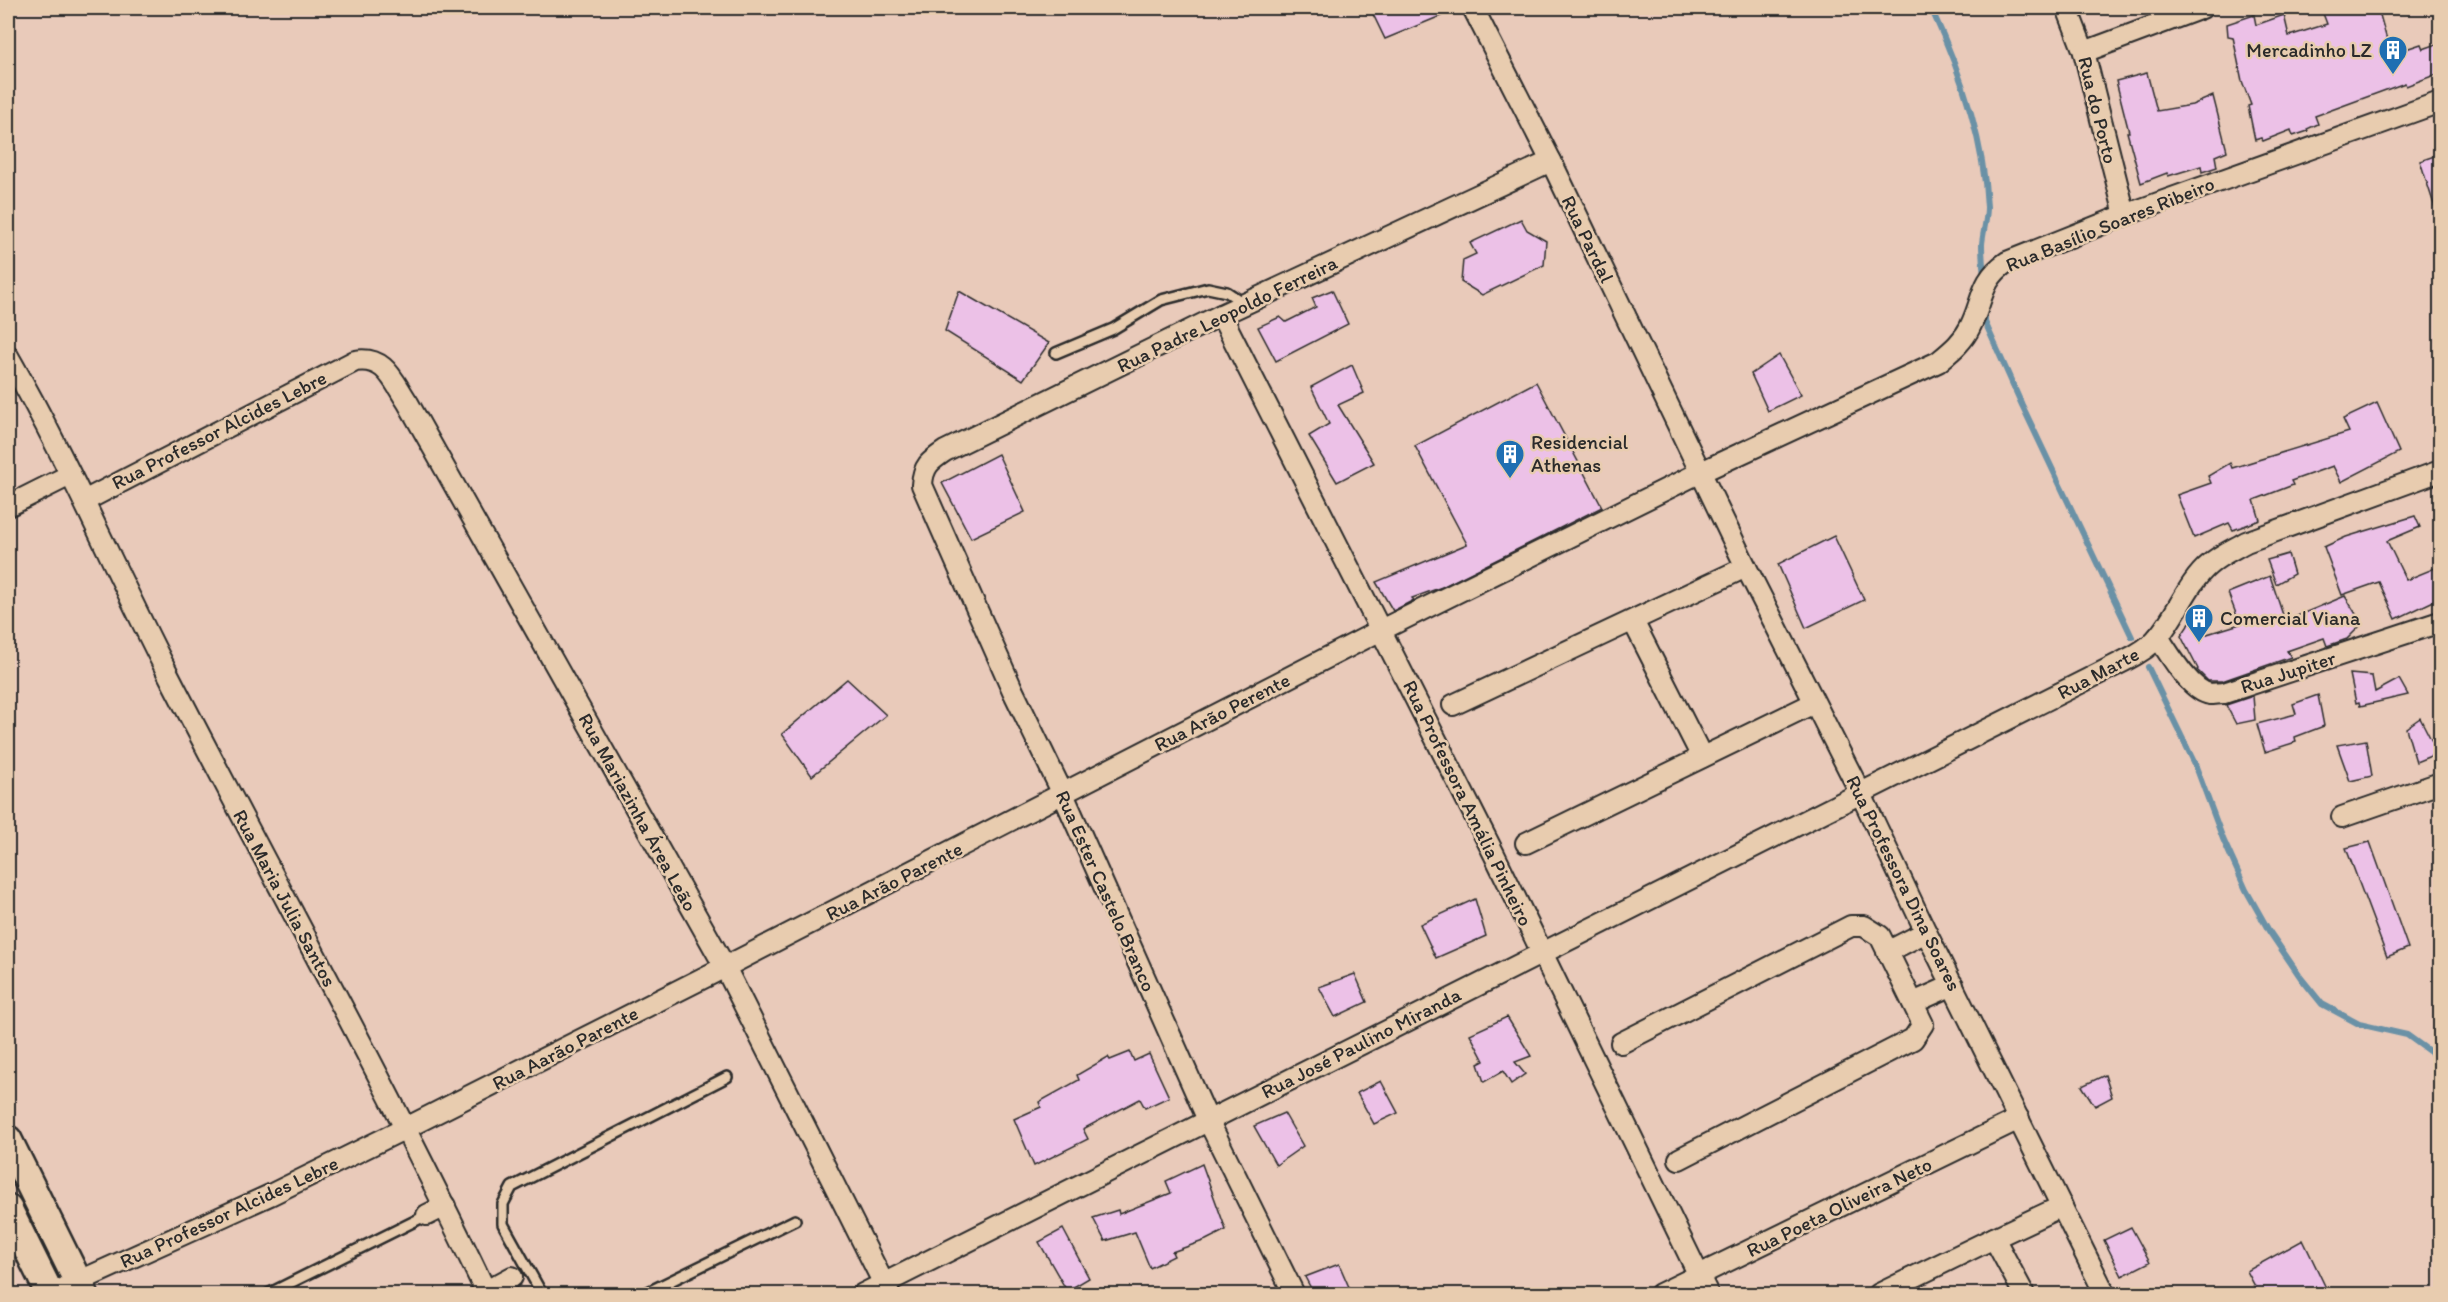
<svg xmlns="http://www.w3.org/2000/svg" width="2448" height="1302" viewBox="0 0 2448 1302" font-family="Itim,sans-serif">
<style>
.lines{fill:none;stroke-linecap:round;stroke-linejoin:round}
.stream{stroke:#6b91a6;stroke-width:6}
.building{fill:#ecc1e7;stroke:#2b2b2b;stroke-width:1.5}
.lane-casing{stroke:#2b2b2b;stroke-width:14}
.street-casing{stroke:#2b2b2b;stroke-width:24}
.secondary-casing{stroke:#2b2b2b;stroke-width:32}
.lane{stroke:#e8ccaf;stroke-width:9}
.street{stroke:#e8ccaf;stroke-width:20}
.secondary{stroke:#e8ccaf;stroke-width:27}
.labels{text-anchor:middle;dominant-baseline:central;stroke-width:5;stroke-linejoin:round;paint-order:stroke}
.poi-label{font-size:20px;fill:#2b2b2b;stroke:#e8ccaf;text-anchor:start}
.street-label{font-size:20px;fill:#2b2b2b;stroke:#e8ccaf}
</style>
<rect width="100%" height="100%" fill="#e9caba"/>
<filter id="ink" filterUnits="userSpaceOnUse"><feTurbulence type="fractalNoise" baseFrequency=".0167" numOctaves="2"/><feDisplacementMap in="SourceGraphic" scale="12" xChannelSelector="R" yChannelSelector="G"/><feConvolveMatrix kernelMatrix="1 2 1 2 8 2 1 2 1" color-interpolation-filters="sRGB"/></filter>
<g filter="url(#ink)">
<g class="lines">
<g class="stream">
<path d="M1931,8c29,62 53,131 56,199 0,13 -4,25 -5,37 0,11 1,22 2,33"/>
<polyline points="1985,311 1985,322 2022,405 2132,637"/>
<polyline points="2148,667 2195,764 2223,839 2246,890 2269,931 2301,978 2322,1004 2359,1024 2407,1035 2440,1059"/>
</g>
</g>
<g class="building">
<polygon points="1370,8 1460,8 1385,39"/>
<polygon points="2321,8 2378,8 2391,54 2421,44 2423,49 2440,43 2440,73 2406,86 2405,83 2315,116 2318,124 2307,129 2308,131 2293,136 2291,130 2263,141 2261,138 2255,140 2248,106 2251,105 2242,81 2233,37 2228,36 2227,24 2254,15 2256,25 2284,15 2289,36 2327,24"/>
<polygon points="2147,73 2157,111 2192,105 2213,96 2227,151 2215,156 2217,167 2202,172 2201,166 2168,176 2167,173 2141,183 2127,132 2129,132 2116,81"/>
<polygon points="2440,154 2440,214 2437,214 2420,161"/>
<polygon points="1521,219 1527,230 1546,241 1544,265 1482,295 1461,282 1463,260 1476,254 1470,243"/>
<polygon points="1332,290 1348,324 1276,361 1258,327 1280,317 1286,322 1316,307 1312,298"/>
<polygon points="959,291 1049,343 1023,380 945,331"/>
<polygon points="1779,355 1801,395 1768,411 1751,374"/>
<polygon points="1352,365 1364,393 1338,405 1374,463 1337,482 1309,436 1329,424 1311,387"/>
<polygon points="1536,382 1602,507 1442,587 1412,598 1414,600 1393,611 1376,582 1467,544 1415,446"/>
<polygon points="2377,403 2399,452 2341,482 2333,466 2291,481 2293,485 2254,500 2260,520 2233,530 2229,523 2194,538 2177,495 2211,483 2208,476 2230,463 2232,468 2349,432 2343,419"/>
<polygon points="998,454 1025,512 971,538 942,483"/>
<polygon points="2415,516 2420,527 2387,541 2406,580 2440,566 2440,598 2396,619 2379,582 2342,595 2324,547 2346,537"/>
<polygon points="1834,536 1864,600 1806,628 1778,564"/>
<polygon points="2288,554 2294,574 2276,584 2267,560"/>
<polygon points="2270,576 2285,621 2345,596 2362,624 2347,639 2327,646 2324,638 2287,651 2291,657 2222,681 2208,681 2197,670 2198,669 2181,636 2195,615 2207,634 2240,624 2228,593"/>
<polygon points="2350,674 2372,676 2375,692 2399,679 2408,695 2360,706 2359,702 2356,703"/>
<polygon points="847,679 886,715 812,776 782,734"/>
<polygon points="2318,695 2324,726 2295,737 2296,742 2265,752 2257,724 2296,714 2293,704"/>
<polygon points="2253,696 2255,720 2236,724 2226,705"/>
<polygon points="2420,718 2438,753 2416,762 2406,728"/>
<polygon points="2366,740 2372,776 2350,781 2337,745"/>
<polygon points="2370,842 2408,948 2387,957 2346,848"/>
<polygon points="1475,899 1486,936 1436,958 1420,924"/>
<polygon points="1355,974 1367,1002 1335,1017 1319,987"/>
<polygon points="1507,1017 1531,1056 1515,1062 1525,1074 1511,1084 1503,1071 1484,1082 1478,1064 1484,1061 1470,1034"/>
<polygon points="1130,1052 1134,1061 1149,1054 1169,1097 1145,1108 1140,1099 1083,1129 1088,1139 1034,1166 1014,1119 1041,1107 1039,1102 1079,1080 1077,1075 1108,1057 1110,1060"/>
<polygon points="2105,1075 2112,1097 2095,1106 2082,1086"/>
<polygon points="1381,1081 1398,1113 1374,1124 1357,1093"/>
<polygon points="1284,1113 1303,1146 1276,1165 1254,1126"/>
<polygon points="1202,1164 1226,1230 1206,1240 1172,1252 1174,1256 1150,1268 1135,1232 1105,1241 1093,1218 1118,1210 1119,1214 1171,1193 1166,1181"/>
<polygon points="2131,1227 2150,1262 2122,1276 2104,1240"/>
<polygon points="1063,1229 1089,1278 1067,1291 1039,1242"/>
<polygon points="2303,1240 2327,1290 2317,1294 2259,1294 2247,1271"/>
<polygon points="1339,1264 1352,1294 1314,1294 1305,1277"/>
</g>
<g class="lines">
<g class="lane-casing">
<g id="lane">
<polyline points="1056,353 1113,329 1161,300 1208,288 1227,292 1245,304"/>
<polyline points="268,1294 427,1215"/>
<polyline points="542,1294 503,1224 503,1204 512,1187 727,1077"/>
<polyline points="644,1294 795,1220"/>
</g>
</g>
<g class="street-casing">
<g id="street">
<polyline points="1473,8 1551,161 1746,567 1861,794 1926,932 2105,1294"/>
<polyline points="2067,8 2084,52 2125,215"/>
<polyline points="2084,52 2202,8"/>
<polyline points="1221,315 1494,854 1708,1294"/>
<path d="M8,356c58,101 104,208 157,312 107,209 221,414 322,626"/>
<path d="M84,501l271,-140c31,-5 38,20 53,42l317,564 164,327"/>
<polyline points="8,506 70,475"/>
<polyline points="1633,621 1702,757"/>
<path d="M2158,637c11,16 32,54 52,57 4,0 10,-1 14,-1l216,-71"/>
<polyline points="1453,705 1746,567"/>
<polyline points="2342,817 2440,783"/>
<polyline points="1526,843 1814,703"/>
<polyline points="1887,952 1926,932"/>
<polyline points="1913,1003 1953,985"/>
<polyline points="1621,1043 1851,926 1864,926 1880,936 1923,1024 1913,1039 1679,1159"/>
<polyline points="427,1215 445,1206"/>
<polyline points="1994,1238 2062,1206"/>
<polyline points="486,1291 512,1277"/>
<path d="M51,1294l219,-99 136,-67 319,-161 656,-337 320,-158 237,-110c12,-10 25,-20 32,-35 13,-25 10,-47 37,-65l118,-47 315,-113"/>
<path d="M863,1294l1261,-633c12,-6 25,-13 34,-24 19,-22 29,-54 52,-73 10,-9 24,-15 36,-22l194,-71"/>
<path d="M1294,1294l-86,-174 -145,-326 -50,-103 -91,-206c1,-19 8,-24 23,-34l276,-136 330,-154"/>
<polyline points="1660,1294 2019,1119"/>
<polyline points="1879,1294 1994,1238 2024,1294"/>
</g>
</g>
<g class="secondary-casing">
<g id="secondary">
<polyline points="8,1140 84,1294"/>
<polyline points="8,1209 50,1294"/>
</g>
</g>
<use href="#lane" class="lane"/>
<use href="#street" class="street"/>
<use href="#secondary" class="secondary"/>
</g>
</g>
<defs>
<g id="building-pin" transform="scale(1.5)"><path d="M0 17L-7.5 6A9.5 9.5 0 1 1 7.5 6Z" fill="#1f6fb2" stroke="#e8ccaf"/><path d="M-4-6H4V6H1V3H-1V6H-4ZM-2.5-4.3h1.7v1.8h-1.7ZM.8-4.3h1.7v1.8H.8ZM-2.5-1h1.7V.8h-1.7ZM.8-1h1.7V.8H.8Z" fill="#fff"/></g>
</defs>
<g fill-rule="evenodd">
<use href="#building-pin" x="2393" y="50"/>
<use href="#building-pin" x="1510" y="454"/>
<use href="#building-pin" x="2199" y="618"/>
</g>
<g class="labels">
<g class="poi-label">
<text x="2372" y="50" text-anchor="end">Mercadinho LZ</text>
<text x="1531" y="442">Residencial<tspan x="1531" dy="23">Athenas</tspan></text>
<text x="2220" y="618">Comercial Viana</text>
</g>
<g class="street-label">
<text transform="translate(2098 110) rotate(76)">Rua do Porto</text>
<text transform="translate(2110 224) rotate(-22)">Rua Basílio Soares Ribeiro</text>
<text transform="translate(1588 239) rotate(64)">Rua Pardal</text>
<text transform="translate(1227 314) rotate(-26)">Rua Padre Leopoldo Ferreira</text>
<text transform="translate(219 430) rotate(-27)">Rua Professor Alcides Lebre</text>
<text transform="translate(2288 672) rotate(-18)">Rua Jupiter</text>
<text transform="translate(2098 673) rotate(-28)">Rua Marte</text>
<text transform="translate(1222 712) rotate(-27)">Rua Arão Perente</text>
<text transform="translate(1468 803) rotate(64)">Rua Professora Amália Pinheiro</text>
<text transform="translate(638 812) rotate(61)">Rua Mariazinha Área Leão</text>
<text transform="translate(894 881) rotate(-27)">Rua Arão Parente</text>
<text transform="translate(1904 883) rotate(64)">Rua Professora Dina Soares</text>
<text transform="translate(1106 891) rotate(66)">Rua Ester Castelo Branco</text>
<text transform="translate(285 898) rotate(62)">Rua Maria Julia Santos</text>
<text transform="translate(1361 1043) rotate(-27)">Rua José Paulino Miranda</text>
<text transform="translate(565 1048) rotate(-27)">Rua Aarão Parente</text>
<text transform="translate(1839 1207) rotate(-26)">Rua Poeta Oliveira Neto</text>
<text transform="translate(229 1212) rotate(-25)">Rua Professor Alcides Lebre</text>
</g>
</g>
<rect width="2448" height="1302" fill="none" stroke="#e8ccaf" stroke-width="30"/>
<rect x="15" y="15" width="2418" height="1272" fill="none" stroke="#2b2b2b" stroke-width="2" filter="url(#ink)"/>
</svg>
